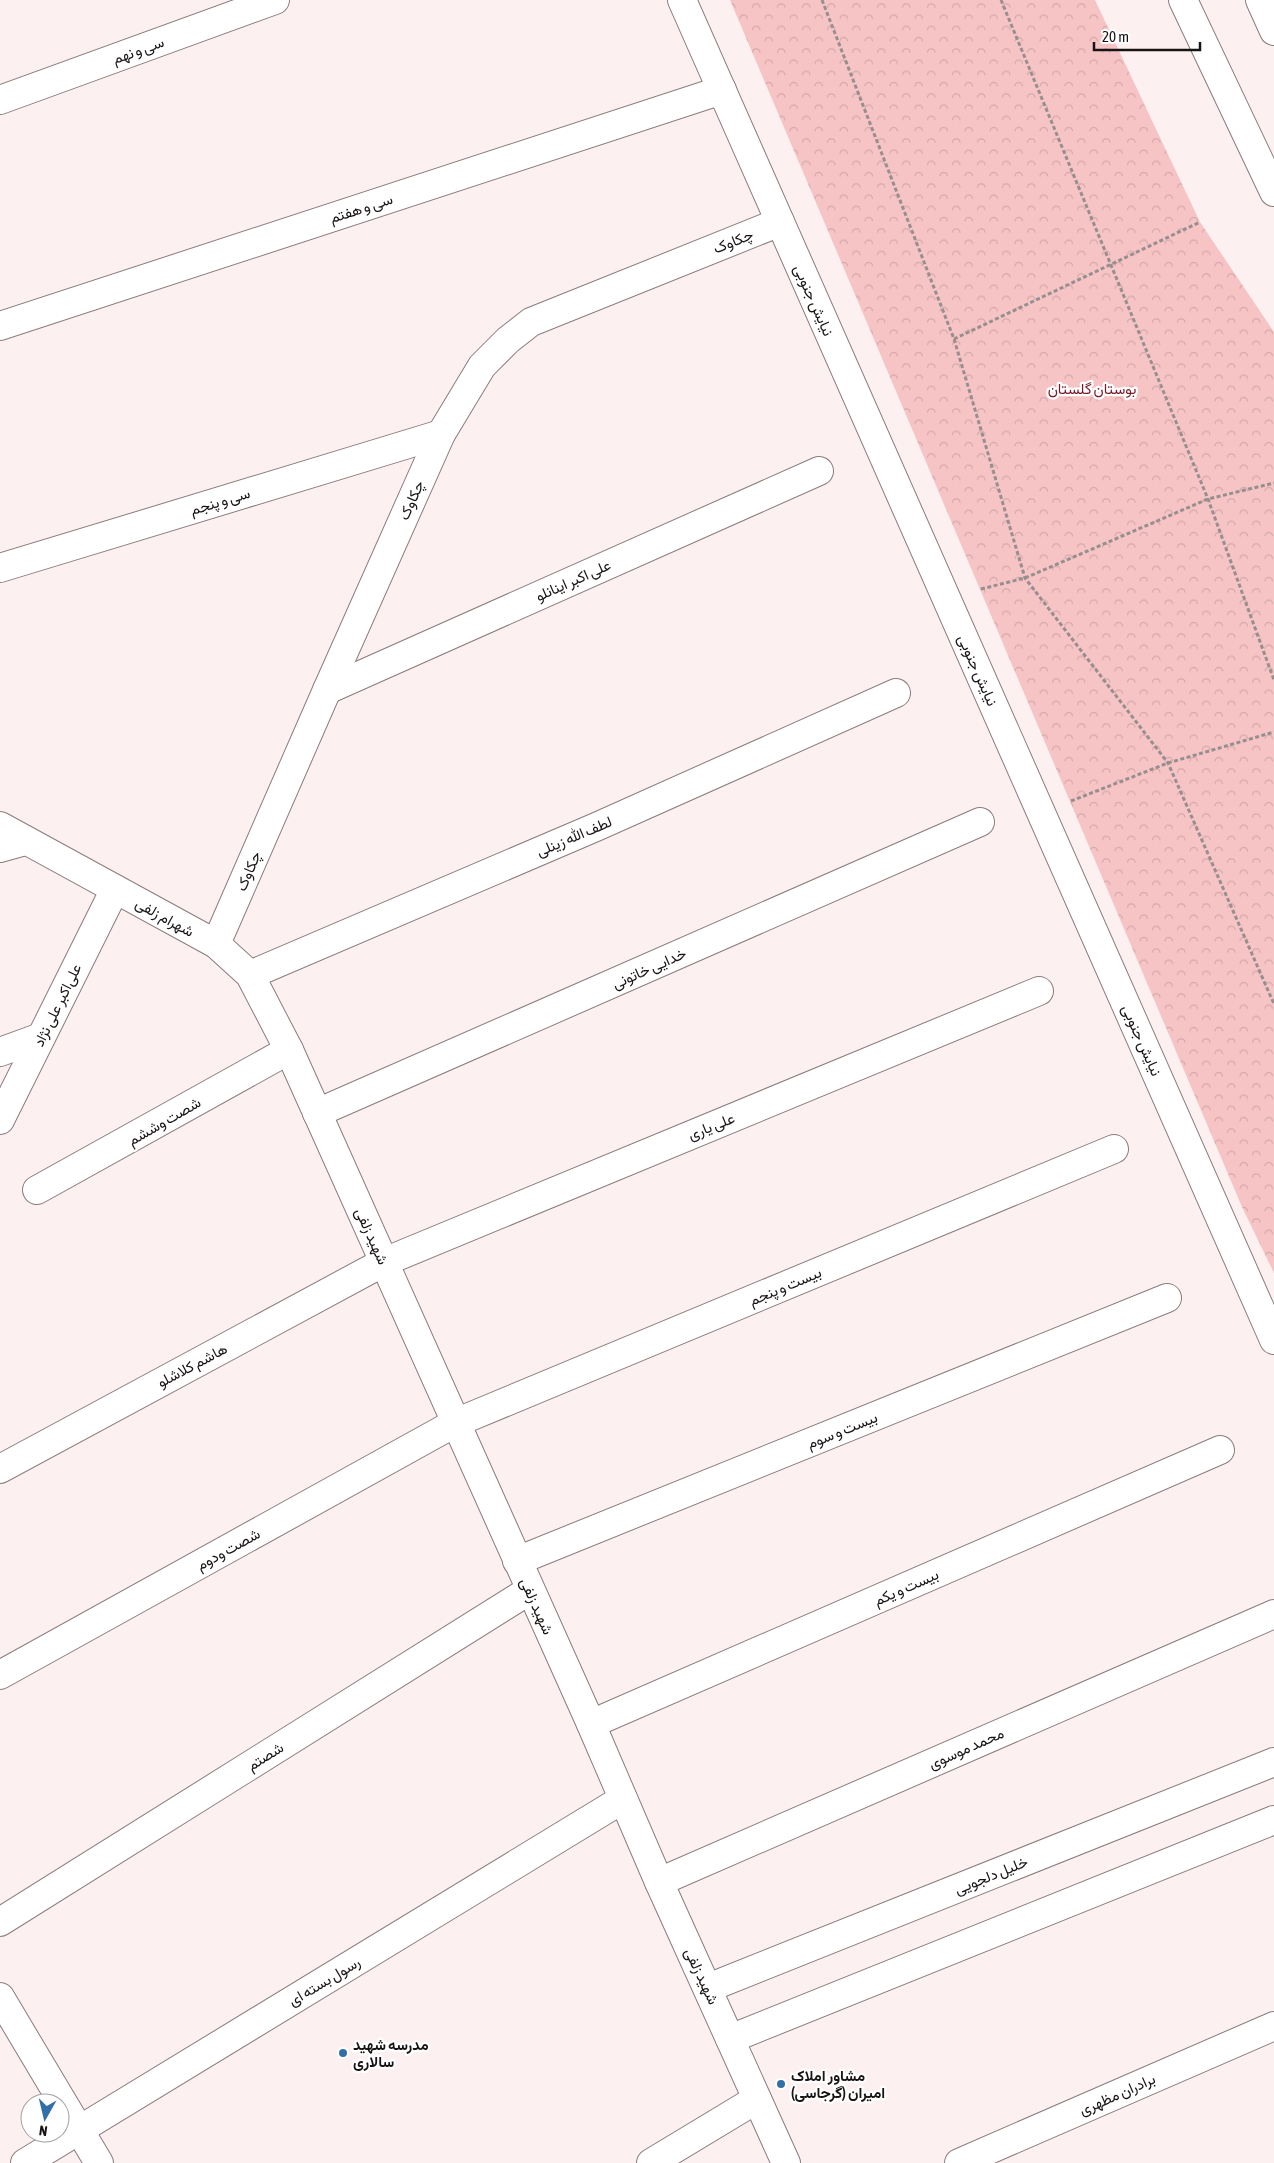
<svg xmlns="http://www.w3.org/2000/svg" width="1274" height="2163" viewBox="0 0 1274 2163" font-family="'Asap Condensed',Vazirmatn,sans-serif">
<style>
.park{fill:url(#park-crowns)}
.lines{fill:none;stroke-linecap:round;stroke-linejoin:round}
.street-casing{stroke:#8a7c7c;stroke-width:30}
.secondary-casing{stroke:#8a7c7c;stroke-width:30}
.path{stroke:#978e8e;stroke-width:3;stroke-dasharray:4 2.5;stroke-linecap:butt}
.street{stroke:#fff;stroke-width:28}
.secondary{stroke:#fff;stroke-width:28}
.poi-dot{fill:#316fa6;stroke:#fff;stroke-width:2}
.labels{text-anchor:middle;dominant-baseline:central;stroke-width:4.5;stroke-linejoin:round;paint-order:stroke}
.street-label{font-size:15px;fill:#191414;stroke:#fff}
.park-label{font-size:15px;fill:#781c2b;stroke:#fff}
.poi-label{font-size:15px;font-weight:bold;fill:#191414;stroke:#fff;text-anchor:start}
</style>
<defs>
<pattern id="park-crowns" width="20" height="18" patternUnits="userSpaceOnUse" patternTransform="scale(1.25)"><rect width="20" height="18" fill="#f7c4c6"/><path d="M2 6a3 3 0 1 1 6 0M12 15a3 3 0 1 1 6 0" fill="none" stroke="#d3a8a9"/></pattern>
</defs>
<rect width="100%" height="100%" fill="#fdf0f0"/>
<polygon class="park" points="730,0 1095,0 1200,222 1274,332 1274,1273 1242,1207"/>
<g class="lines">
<g class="street-casing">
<g id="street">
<polyline points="0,100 275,0"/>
<polyline points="0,326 722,90"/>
<polyline points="0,568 441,434"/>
<polyline points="327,690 819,471"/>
<polyline points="0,848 25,841"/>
<polyline points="216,944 327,690 441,434 482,366 508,340 531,322 780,222"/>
<polyline points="250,975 596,827 896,693"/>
<polyline points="0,1052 41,1037"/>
<polyline points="317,1113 980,822"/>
<polyline points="0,1120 115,889"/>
<polyline points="37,1190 289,1050"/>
<polyline points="0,1469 384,1262 1039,991"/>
<polyline points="517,1561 1167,1298"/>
<polyline points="0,1675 455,1423 1114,1149"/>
<polyline points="591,1724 1220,1450"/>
<polyline points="659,1882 1274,1614"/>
<polyline points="0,1922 530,1590"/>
<polyline points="708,1988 1274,1762"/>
<polyline points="0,1997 99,2163"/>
<polyline points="730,2039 1274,1820"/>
<polyline points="25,2163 623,1799"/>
<polyline points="959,2163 1274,2026"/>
</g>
</g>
<g class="secondary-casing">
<g id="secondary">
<polyline points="682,0 1274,1340"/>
<polyline points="1183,0 1274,192"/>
<polyline points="1260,0 1274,31"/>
<polyline points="0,826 216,944 250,975 289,1050 591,1724 659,1882 786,2163"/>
<polyline points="651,2163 757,2099"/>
</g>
</g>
<g class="path">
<polyline points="822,0 954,339 1025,578 1168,763 1274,1004"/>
<polyline points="1001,0 1208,499 1274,680"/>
<polyline points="954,339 1200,222"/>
<polyline points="981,589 1025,578 1208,499 1274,483"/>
<polyline points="1071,801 1168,763 1274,732"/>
</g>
<use href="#street" class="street"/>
<use href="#secondary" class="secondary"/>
</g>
<g class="poi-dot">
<circle cx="343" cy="2053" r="5"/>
<circle cx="781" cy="2084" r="5"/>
</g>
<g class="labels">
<g class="street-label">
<text transform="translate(138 50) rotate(-20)">سی و نهم</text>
<text transform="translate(361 208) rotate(-18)">سی و هفتم</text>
<text transform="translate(733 241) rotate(-22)">چکاوک</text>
<text transform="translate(814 300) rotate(66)">نیایش جنوبی</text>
<text transform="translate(411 500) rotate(-66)">چکاوک</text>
<text transform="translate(220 501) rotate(-17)">سی و پنجم</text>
<text transform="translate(573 580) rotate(-24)">علی اکبر اینانلو</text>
<text transform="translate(978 670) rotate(66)">نیایش جنوبی</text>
<text transform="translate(574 836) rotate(-23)">لطف الله زینلی</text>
<text transform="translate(248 871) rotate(-67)">چکاوک</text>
<text transform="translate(165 917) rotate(29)">شهرام زلفی</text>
<text transform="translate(649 968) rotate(-24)">خدایی خاتونی</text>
<text transform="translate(57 1005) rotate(-64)">علی‌اکبر علی نژاد</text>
<text transform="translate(1142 1040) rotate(66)">نیایش جنوبی</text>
<text transform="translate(164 1121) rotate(-30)">شصت وششم</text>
<text transform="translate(711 1126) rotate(-22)">علی یاری</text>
<text transform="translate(372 1236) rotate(66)">شهید زلفی</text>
<text transform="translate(785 1286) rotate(-23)">بیست و پنجم</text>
<text transform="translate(192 1365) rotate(-28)">هاشم کلاشلو</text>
<text transform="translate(842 1430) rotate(-22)">بیست و سوم</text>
<text transform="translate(228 1549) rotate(-29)">شصت ودوم</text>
<text transform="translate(906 1587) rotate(-24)">بیست و یکم</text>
<text transform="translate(537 1606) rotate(66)">شهید زلفی</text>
<text transform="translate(966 1748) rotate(-24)">محمد موسوی</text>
<text transform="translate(265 1756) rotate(-32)">شصتم</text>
<text transform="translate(991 1875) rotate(-22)">خلیل دلجویی</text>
<text transform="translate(702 1976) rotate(65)">شهید زلفی</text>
<text transform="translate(324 1981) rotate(-31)">رسول بسته ای</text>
<text transform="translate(1117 2094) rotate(-24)">برادران مظهری</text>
</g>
<g class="park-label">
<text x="1092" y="388">بوستان گلستان</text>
</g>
<g class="poi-label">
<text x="353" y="2044">مدرسه شهید<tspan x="353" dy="17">سالاری</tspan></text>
<text x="791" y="2075">مشاور املاک<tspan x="791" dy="17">امیران (گرجاسی)</tspan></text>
</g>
</g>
<g transform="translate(45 2118) rotate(188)"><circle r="24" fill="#ffffff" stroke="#a3a1a1"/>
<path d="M0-4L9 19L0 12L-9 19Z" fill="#316fa6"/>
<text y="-8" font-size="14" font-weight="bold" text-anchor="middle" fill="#191414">N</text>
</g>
<path d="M1094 42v8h106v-8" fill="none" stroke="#191414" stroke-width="2.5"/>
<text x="1102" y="42" font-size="15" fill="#191414" stroke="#ffffff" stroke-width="4" paint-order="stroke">20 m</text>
</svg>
